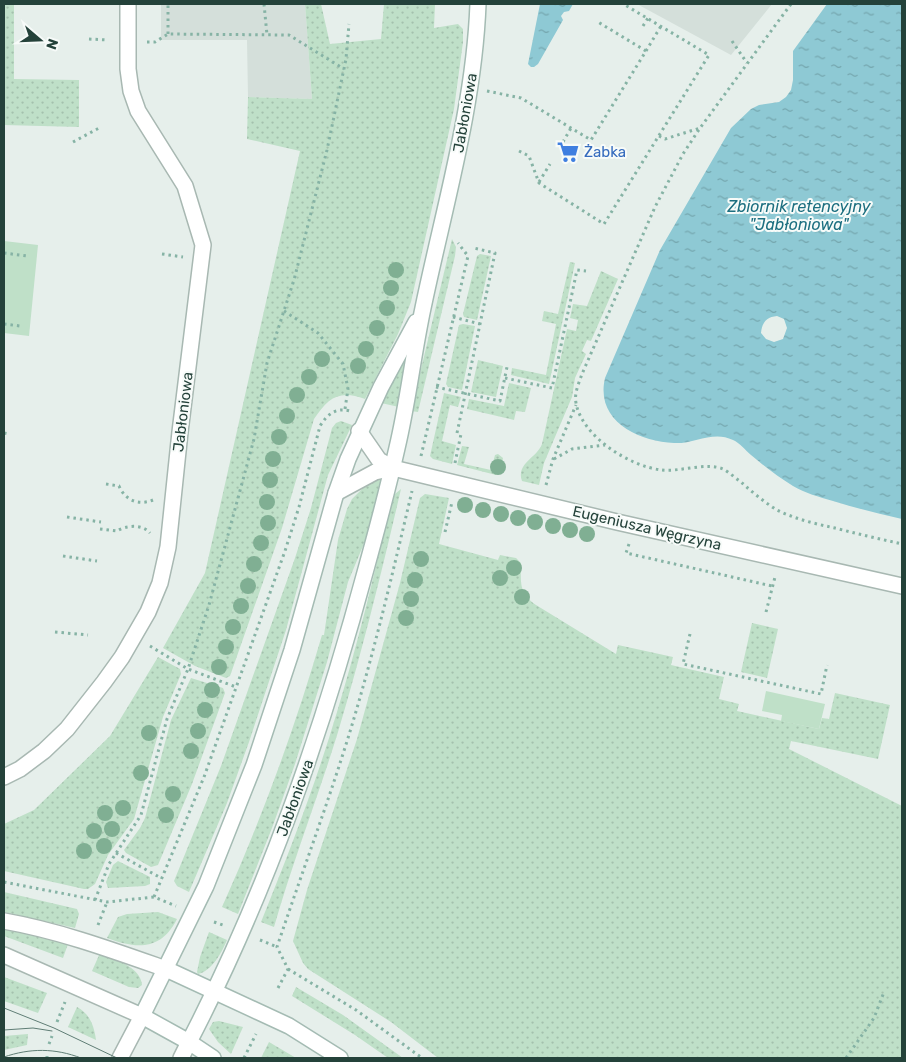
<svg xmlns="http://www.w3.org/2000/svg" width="906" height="1062" viewBox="0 0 906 1062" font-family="Rubik,sans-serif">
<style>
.built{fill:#d4dfda}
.grass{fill:url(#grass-dots)}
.park{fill:#bfe0c8}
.water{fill:url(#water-ripples);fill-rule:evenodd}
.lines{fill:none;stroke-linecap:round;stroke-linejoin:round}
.minor-casing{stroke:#a8b8b2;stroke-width:18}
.tertiary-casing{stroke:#a8b8b2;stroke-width:18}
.secondary-casing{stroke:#a4bbb3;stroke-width:18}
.path{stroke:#86b3a5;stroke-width:3;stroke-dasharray:2.5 4;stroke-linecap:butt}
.minor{stroke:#fff;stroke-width:15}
.tertiary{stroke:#fff;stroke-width:15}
.secondary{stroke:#fff;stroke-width:15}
.tram{stroke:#5f7d75;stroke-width:1}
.tree{fill:#80af93}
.labels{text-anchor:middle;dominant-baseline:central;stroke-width:4;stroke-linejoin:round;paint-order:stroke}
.street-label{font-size:15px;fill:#24423a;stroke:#f7fbf9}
.shop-label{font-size:15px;fill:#366cbe;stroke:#f7fbf9;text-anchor:start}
.water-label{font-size:16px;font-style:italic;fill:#1c6f80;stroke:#f7fbf9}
</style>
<defs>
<pattern id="grass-dots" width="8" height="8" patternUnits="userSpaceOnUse" patternTransform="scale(1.25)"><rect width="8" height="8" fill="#bfe0c8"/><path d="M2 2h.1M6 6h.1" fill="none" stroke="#a4c1ad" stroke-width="1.8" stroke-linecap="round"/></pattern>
<pattern id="water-ripples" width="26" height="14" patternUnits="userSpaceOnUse" patternTransform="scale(1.25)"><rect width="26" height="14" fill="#8ec9d4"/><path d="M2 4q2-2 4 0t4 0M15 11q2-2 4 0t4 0" fill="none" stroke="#74a5ad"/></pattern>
</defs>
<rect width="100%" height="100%" fill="#e6efeb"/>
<g class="built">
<polygon points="161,4 305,4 312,99 248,97 247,40 161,40"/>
<polygon points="637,4 772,4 731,55"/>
</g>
<g class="grass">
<polygon points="4,4 14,4 14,79 79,80 79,127 4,125"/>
<path d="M305,4h16l9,40 51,-5 3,-35h51l-1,24 24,-4 5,5v13l-9,67 -43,193 -13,32 -33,65c-26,-10 -37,-1 -51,20l-32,109 -52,148 -4,2 -31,-12 -32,-18 42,-75 95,-422 -53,-12 1,-42 64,2z"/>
<polygon points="452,239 456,247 455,256 418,412 411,411"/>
<polygon points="480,254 491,256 477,320 464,317 463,314 477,256"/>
<polygon points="570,262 575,263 549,384 511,375 512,368 546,375 556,324 542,321 544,311 558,314"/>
<path d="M601,271l17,8 -27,62 -4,-1 -5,11 4,3 -11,24 -3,19 -28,66 -5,22 -17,-4c-6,-18 15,-23 20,-37l25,-115 9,2 2,-11 -8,-2 3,-14 14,2z"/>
<polygon points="463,324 475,326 462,390 448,387 446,384 459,325"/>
<polygon points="407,355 399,407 381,403"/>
<polygon points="478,360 503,366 496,397 471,392"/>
<polygon points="509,383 531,388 525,412 516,411 514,420 467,409 469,399 504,406"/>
<polygon points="444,393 461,397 458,407 450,405 442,441 456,445 452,464 433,459 430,456"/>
<polygon points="341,421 352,425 328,475 286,630 249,742 227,803 189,892 177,886 174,881 221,766 295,558 311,508 332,428 336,423"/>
<polygon points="462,446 469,447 464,464 491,470 495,455 498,454 503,458 501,469 496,475 457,465"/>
<path d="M380,478l2,3 -12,48 -22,53 -21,80 -32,102 -23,64 -34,86 -16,-7c40,-89 73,-179 100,-272h2l14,-95 9,-31 5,-10 9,-9 12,-10z"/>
<path d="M401,489c-19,82 -39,163 -63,243 -20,65 -45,129 -64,195l-13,-5c28,-69 55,-139 76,-210 21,-69 38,-140 54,-210l4,-8z"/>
<path d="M425,494l24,4 -10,46 59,16 2,-5 16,3 5,5c0,19 -3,29 15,42l80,49 2,-9 55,12 -2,8 53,12 -5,22 20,5 -2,7 82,18 3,-11 7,1 6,-26 55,12 -12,54 -87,-18 -2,8 113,57v252h-464l-47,-36 -83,-53 -5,-6 -10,-22 14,-51 50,-151 43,-156 20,-85z"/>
<polygon points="752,623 778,629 767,678 741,672"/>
<polygon points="158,657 180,669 181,674 163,717 134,819 108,855 95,884 88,889 84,889 4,871 4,824 34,810 110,736"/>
<polygon points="191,678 223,688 225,693 192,784 158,865 151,867 126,853 124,850 140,828 145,818 171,720"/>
<polygon points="118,861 150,877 150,884 145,886 108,888 106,882 113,865"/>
<polygon points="4,892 77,909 79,914 75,928 4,912"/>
<path d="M158,912l19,7c-16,32 -41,30 -70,19l11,-21 9,-3z"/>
<polygon points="4,929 68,944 63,958 4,936"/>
<path d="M209,932l18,8c-5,12 -15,31 -29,34l-1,-2 3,-15z"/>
<path d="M100,953c14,6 41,14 42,32l-4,3 -9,-1 -37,-16z"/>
<polygon points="4,977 47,993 38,1013 4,1001"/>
<polygon points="296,987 343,1015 403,1058 388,1058 355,1035 292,996"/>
<path d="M77,1007c13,7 17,19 19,33l-28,-13z"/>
<polygon points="219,1021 243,1027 231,1054 218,1042 209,1029 213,1022"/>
<polygon points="28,1034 27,1045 4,1050 4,1036"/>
<polygon points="269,1042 296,1058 261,1058"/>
</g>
<g class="park">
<polygon points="4,241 38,245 29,336 4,333"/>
<polygon points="766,691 825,704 819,729 781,721 782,715 762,711"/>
</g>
<g class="water">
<polygon points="540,4 573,4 569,11 564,12 561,16 563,20 538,64 534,67 531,67 528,64"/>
<path d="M827,4h75v515c-23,-5 -46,-11 -69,-18 -14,-4 -28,-8 -40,-15 -15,-9 -29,-20 -42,-31 -6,-5 -11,-12 -18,-15 -20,-10 -38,4 -59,3 -36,-2 -79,-22 -69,-65l55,-128 71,-122 20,-19 8,-4 20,-3 7,-5 5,-7 2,-10v-29zM777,316l7,3 3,9 -4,11 -9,3 -8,-3 -5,-6c1,-11 6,-16 16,-17z"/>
</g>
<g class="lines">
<g class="minor-casing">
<g id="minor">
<polyline points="359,431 379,460 393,468 617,522 902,586"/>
<polyline points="336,493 375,472 393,468"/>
<polyline points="4,777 20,769 44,751 67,729 104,682 122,657 148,612 160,583 168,547 180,432 203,245 185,186 138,111 131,91 128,69 128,4"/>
<path d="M4,921c56,10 108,29 162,48"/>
<polyline points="4,955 142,1016"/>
</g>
</g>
<g class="tertiary-casing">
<g id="tertiary">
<polyline points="120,1058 142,1016"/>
<polyline points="181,1058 189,1042"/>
</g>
</g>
<g class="secondary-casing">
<g id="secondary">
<polyline points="166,969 289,1026 340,1058"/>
<path d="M189,1042c78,-150 133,-310 177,-473 11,-40 22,-81 31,-121 11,-46 16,-93 26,-140 21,-101 51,-200 55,-304"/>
<polyline points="213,1058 189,1042 142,1016 206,886 254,765 292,650 336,493 348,459 381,387 416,322"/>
</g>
</g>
<g class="path">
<polyline points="264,4 267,35"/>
<path d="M791,4l-91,124 -17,26 -28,53 -73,167c-3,9 -8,19 -6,29 6,34 55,64 86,67 18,2 44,-8 61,-1 6,3 12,9 18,13 11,10 23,20 36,28 18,9 39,14 58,18 23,6 45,11 67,16"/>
<polyline points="643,26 648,18"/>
<polyline points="168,34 168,4"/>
<polyline points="89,39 108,40"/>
<polyline points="732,41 747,63"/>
<polyline points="147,42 155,42 168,34 289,35 344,69"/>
<polyline points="646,51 661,26"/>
<polyline points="487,91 521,98 591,140 646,51 598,22"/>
<polyline points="659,136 665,139 700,128"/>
<polyline points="73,142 101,127"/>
<polyline points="563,142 571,128"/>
<polyline points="519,151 529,156 539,183 604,224 709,55 625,5"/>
<polyline points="539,182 550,164"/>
<polyline points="4,253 27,256"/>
<polyline points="162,254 183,257"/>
<polyline points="284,311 318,333 343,364 348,389 345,409"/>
<polyline points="453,317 480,324"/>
<polyline points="4,324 20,326"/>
<polyline points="505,378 552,388 577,270 586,271"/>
<polyline points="436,387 500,401 507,367"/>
<polyline points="4,433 9,434"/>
<polyline points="457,433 495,253 474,248"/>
<polyline points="421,456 468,256 458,243"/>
<polyline points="554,459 572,449 605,445"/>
<polyline points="455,463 461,434"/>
<path d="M106,484l13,2c6,14 19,20 34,14"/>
<polyline points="546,485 553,459 576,405"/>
<polyline points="67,517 101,522"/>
<path d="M100,529l17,2c9,-6 26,-7 33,2"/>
<polyline points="445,532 452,502"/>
<polyline points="629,544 626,553 772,586"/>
<polyline points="63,556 97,561"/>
<polyline points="766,612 775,577"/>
<polyline points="55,632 88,635"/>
<polyline points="690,634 683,664 821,694 827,665"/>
<polyline points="150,646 188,669 236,687"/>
<polyline points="116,853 161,878"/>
<polyline points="4,882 107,902 154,897 176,906"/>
<path d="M154,897l50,-120 81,-226 14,-44 21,-81c7,-11 15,-19 30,-15"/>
<polyline points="95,900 109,864 141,815 167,719 188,669 209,605 254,439 267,363 294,280 327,150 346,59 349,24"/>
<polyline points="214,922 223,925"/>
<polyline points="98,925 107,902"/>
<polyline points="260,940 277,947"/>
<polyline points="288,969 356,1010 422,1058"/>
<path d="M278,988l10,-19 -11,-22c28,-84 60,-167 84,-253 19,-67 35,-135 51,-203"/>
<polyline points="57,1022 65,1002"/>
<polyline points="49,1044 52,1036"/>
<polyline points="47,1058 47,1056"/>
<polyline points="244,1058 256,1034"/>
<polyline points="846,1058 874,1018 884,992"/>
</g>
<use href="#minor" class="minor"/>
<use href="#tertiary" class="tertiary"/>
<use href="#secondary" class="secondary"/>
<g class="tram">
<polyline points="4,1008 54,1028 117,1058"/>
<polyline points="4,1030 33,1028 52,1031"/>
<path d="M4,1057c26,-9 51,-9 77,1"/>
</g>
</g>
<g class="tree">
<circle cx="396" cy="270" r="8"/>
<circle cx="391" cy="288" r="8"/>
<circle cx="387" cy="308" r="8"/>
<circle cx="377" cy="328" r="8"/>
<circle cx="366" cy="349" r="8"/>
<circle cx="322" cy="359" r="8"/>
<circle cx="358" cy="366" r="8"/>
<circle cx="309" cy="377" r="8"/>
<circle cx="297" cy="395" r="8"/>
<circle cx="287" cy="416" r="8"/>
<circle cx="279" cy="437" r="8"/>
<circle cx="273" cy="459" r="8"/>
<circle cx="498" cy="467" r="8"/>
<circle cx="270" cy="480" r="8"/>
<circle cx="267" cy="502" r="8"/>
<circle cx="465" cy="505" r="8"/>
<circle cx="483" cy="510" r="8"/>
<circle cx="501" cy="514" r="8"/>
<circle cx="518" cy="518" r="8"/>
<circle cx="535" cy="522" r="8"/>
<circle cx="268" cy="523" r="8"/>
<circle cx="553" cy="526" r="8"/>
<circle cx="570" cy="530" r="8"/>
<circle cx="587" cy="534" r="8"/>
<circle cx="261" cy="543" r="8"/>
<circle cx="421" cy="559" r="8"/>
<circle cx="254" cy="564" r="8"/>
<circle cx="514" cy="568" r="8"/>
<circle cx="500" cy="578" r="8"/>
<circle cx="415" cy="580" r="8"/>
<circle cx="248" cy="586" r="8"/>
<circle cx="522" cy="597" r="8"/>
<circle cx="411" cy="599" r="8"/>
<circle cx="241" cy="606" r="8"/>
<circle cx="406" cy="618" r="8"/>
<circle cx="233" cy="627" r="8"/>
<circle cx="226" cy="647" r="8"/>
<circle cx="219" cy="667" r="8"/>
<circle cx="212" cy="690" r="8"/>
<circle cx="205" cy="710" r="8"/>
<circle cx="198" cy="731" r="8"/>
<circle cx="149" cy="733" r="8"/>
<circle cx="191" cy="751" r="8"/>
<circle cx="141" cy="773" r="8"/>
<circle cx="173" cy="794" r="8"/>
<circle cx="123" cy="808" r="8"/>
<circle cx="105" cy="813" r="8"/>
<circle cx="166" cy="815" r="8"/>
<circle cx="112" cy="829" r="8"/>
<circle cx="94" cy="831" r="8"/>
<circle cx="104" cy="846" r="8"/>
<circle cx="84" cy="851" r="8"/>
</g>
<defs>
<g id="supermarket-bare" transform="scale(1.725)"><path d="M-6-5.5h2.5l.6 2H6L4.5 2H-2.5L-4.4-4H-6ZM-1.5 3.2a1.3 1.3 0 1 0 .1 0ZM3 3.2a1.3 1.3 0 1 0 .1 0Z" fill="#3f7fe0" stroke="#f7fbf9" stroke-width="2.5" paint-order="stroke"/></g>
</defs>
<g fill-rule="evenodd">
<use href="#supermarket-bare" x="568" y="152"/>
</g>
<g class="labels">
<g class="street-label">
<text transform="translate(465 113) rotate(-80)">Jabłoniowa</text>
<text transform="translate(183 412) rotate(-83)">Jabłoniowa</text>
<text transform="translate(647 528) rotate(13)">Eugeniusza Węgrzyna</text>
<text transform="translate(295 798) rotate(-70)">Jabłoniowa</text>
</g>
<g class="shop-label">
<text x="584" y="152">Żabka</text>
</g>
<g class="water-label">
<text x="799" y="206">Zbiornik retencyjny<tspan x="799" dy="18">"Jabłoniowa"</tspan></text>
</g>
</g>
<rect width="906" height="1062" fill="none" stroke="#24423a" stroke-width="10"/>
<g transform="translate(40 40) rotate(109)" stroke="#f7fbf9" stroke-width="4" paint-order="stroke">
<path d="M0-4L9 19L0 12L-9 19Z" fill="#24423a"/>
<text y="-8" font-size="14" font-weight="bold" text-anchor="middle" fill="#24423a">N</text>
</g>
</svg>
